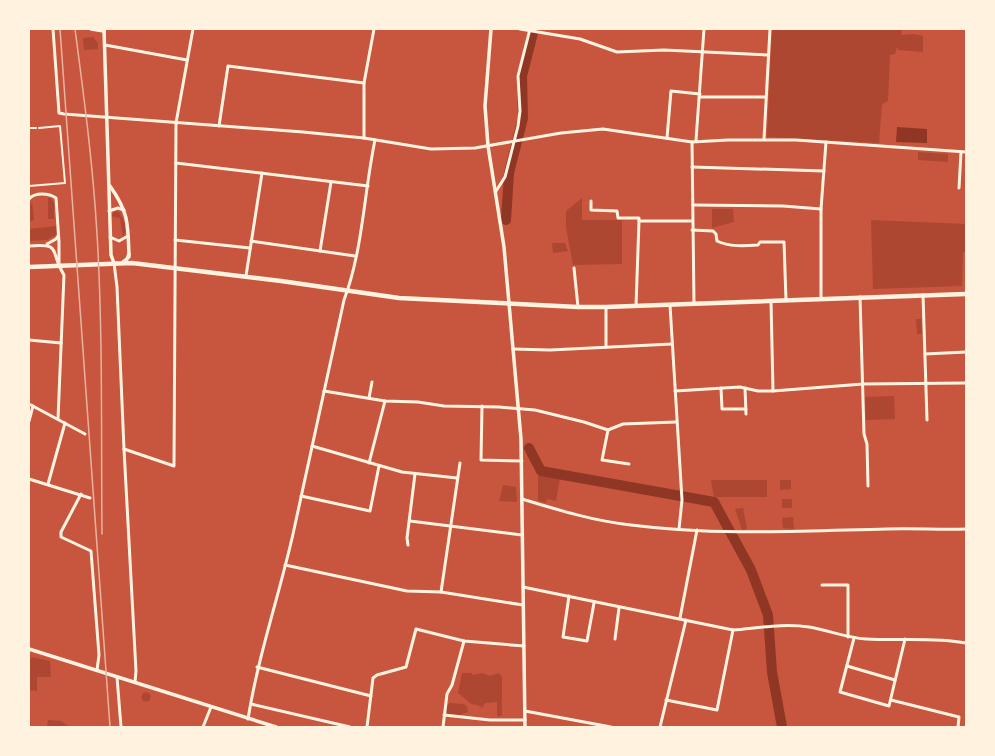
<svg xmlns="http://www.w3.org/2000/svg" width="995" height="756" viewBox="0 0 995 756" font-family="'Crimson Pro',serif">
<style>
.green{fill:#ae4732}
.water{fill:#8f3625}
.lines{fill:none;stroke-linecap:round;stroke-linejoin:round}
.river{stroke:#8f3625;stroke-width:10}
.pedestrian{stroke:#fff3e0;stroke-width:2}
.minor{stroke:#fff3e0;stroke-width:3}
.tertiary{stroke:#fff3e0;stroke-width:3.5}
.primary{stroke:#fff3e0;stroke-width:4.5}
.rail{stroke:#e9b49f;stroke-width:1.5}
</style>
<rect width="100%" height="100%" fill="#c8553d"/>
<g class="green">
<polygon points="772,29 902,29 901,35 914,34 923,36 923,52 898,50 897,47 895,54 890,55 888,101 882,104 879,143 767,137"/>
<polygon points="93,37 98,43 98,49 84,50 83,38"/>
<polygon points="918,152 948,154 948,162 918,160"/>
<polygon points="48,198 51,198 54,203 54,219 48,219"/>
<polygon points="582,198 582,220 622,220 622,264 573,265 566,228 566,211"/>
<polygon points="32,201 34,220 31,221 29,220 29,209"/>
<polygon points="712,209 733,209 734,222 712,228"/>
<path d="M115,211l4,1c5,7 9,18 4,25l-3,-19 -9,-2z"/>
<polygon points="871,220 966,224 966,252 963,252 962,286 873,289"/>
<polygon points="56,226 56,235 47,240 29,241 29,229"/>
<polygon points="552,243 565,243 568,251 553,253"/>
<polygon points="916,319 921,319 922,334 917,334"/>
<polygon points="894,396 895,419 866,420 865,397"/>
<polygon points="538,473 560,478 556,501 547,499 546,503 538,501"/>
<polygon points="711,480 767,480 767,497 714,497"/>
<polygon points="780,480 791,480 791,489 780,490"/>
<polygon points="503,485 516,487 517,502 499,501"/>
<rect x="782" y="499" width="10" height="9"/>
<polygon points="743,508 747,529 742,530 735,509"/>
<polygon points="793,517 794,529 783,528 782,518"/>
<polygon points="31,657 50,661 51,677 37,677 37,691 29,690 29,664"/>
<polygon points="462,673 471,673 473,675 482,673 490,676 499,673 502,677 502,715 499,717 497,715 497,702 485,703 482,708 478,705 471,704 458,693"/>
<circle cx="146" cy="697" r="4.5"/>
<polygon points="450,703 464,704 467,707 468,712 460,715 448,714 446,711 447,706"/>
<polygon points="48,720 61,721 69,727 47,727"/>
</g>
<polygon class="water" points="897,127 927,129 927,143 896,142"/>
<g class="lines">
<g class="river">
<polyline points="506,220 509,173 523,118 522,76 534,29"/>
<polyline points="529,448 541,471 714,502 751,570 768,615 772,672 782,727"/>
</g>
<g class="pedestrian">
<polyline points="29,128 36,128"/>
<polyline points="29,186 65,183 60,126 39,128"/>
</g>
<g class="minor">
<polyline points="53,29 59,113 64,114 303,132 364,138 431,149 475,148 561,133 603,129 692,142 728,140 796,140 966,152"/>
<polyline points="520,29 580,39 617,52 664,50 768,55"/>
<polyline points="105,45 187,60"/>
<polyline points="700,97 765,97"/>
<polyline points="219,126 228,66 364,83"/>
<polyline points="364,138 364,83 374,29"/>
<polyline points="667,138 671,91 700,94"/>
<polyline points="764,139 770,29"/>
<polyline points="696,140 704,29"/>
<polyline points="692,142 694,304"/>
<polyline points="176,163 368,186"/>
<polyline points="692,167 824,171"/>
<polyline points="959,188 961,152"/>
<polyline points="496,191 505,177 518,126 520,111 518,76 530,29"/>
<path d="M29,199c6,-7 20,-6 27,-1l3,44v23"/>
<polyline points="591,201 591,210 617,211 618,218 639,218 639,221"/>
<polyline points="693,205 783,206 821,209"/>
<polyline points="109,211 118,208 124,210"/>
<path d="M692,230l21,1 3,3 1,7c12,6 28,5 41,4l2,-3h24l2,58"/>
<polyline points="110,237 119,241 128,236"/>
<polyline points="175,240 250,248"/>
<polyline points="251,241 355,256"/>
<polyline points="47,244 56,239 58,236"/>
<path d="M29,246c34,-3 20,5 35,29l-6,144"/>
<polyline points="320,251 331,182"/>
<polyline points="114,263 117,287 124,449 136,671 135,682"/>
<polyline points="574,268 578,307"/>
<polyline points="246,276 262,173"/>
<polyline points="923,295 927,420"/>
<polyline points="860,297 864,434 867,444 868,486"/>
<polyline points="821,299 821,209 826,142"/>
<polyline points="771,301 773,391"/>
<polyline points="670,305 682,500 679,529"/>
<polyline points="636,306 639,221 692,221"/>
<polyline points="606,307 606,347"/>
<polyline points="29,340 61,343"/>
<polyline points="513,349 550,350 672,344"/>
<polyline points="925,354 966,352"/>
<polyline points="721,388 722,409 746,409"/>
<polyline points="745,388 746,414"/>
<polyline points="324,391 385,401 418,402 444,406 499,407 535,410 584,422 608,430 623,424 676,422"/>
<polyline points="675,391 740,387 758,391 773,391 863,384 966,383"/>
<polyline points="369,398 372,382"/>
<polyline points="29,404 85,434"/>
<polyline points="482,406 481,460 522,461"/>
<polyline points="29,421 33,406"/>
<polyline points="608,430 602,460 629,464"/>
<polyline points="312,446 402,472 457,478"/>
<polyline points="124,449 174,466 176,123 193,29"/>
<polyline points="369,463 385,401"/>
<polyline points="29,479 90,498"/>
<polyline points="48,484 65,423"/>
<polyline points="81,494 61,532 61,537 91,551 99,655 97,670"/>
<polyline points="301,496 370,511 379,466"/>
<path d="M522,499c36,11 72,22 109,26 85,11 171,6 256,4 27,-1 53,1 79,0"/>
<polyline points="410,521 522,535"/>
<polyline points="408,545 407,538 415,474"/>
<polyline points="285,565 407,591 441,592 523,605"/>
<polyline points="822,585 848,585 848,637"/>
<path d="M523,587l210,43c25,-2 51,-7 76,-3 19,3 37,11 57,12 33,2 66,-2 100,4"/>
<polyline points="441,592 460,463"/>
<polyline points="569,596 563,637 587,641 594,603"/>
<polyline points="680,618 697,530"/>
<polyline points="854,638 840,692 889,706 905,639"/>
<polyline points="615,639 619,608"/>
<polyline points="847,666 895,680"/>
<polyline points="257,667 371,696"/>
<polyline points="117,677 121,727"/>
<polyline points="666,700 717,710 733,630"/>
<polyline points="891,700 959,717 958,727"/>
<polyline points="251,704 350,727"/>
<polyline points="525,711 611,727"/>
<polyline points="444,715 490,720 525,720"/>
<path d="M248,719c10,-63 31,-123 45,-185 17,-78 34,-156 51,-234 19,-50 20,-108 31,-160"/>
<polyline points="203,727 211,707"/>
<polyline points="367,727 373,678 377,675 406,667 416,629 464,641 524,646"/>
<polyline points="443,727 447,694 452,685 464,641"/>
<polyline points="660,727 686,620"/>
</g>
<g class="tertiary">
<polyline points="91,29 104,31"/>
<polyline points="104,29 111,255 114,263 116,263"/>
<polyline points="491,29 485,106 488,146 504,247 521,439 525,727"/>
<path d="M110,186c19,27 18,38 19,71"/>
<polyline points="123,262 127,259 129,254"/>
<polyline points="29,649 276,727"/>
</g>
<polyline class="primary" points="29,267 132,263 281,281 399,298 578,307 606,307 966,294"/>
<g class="rail">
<polyline points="60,29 110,727"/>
<path d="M75,29c9,68 18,136 22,205 6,100 4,200 5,300"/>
</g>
</g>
<rect width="995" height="756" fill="none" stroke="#fff3e0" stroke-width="60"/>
</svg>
